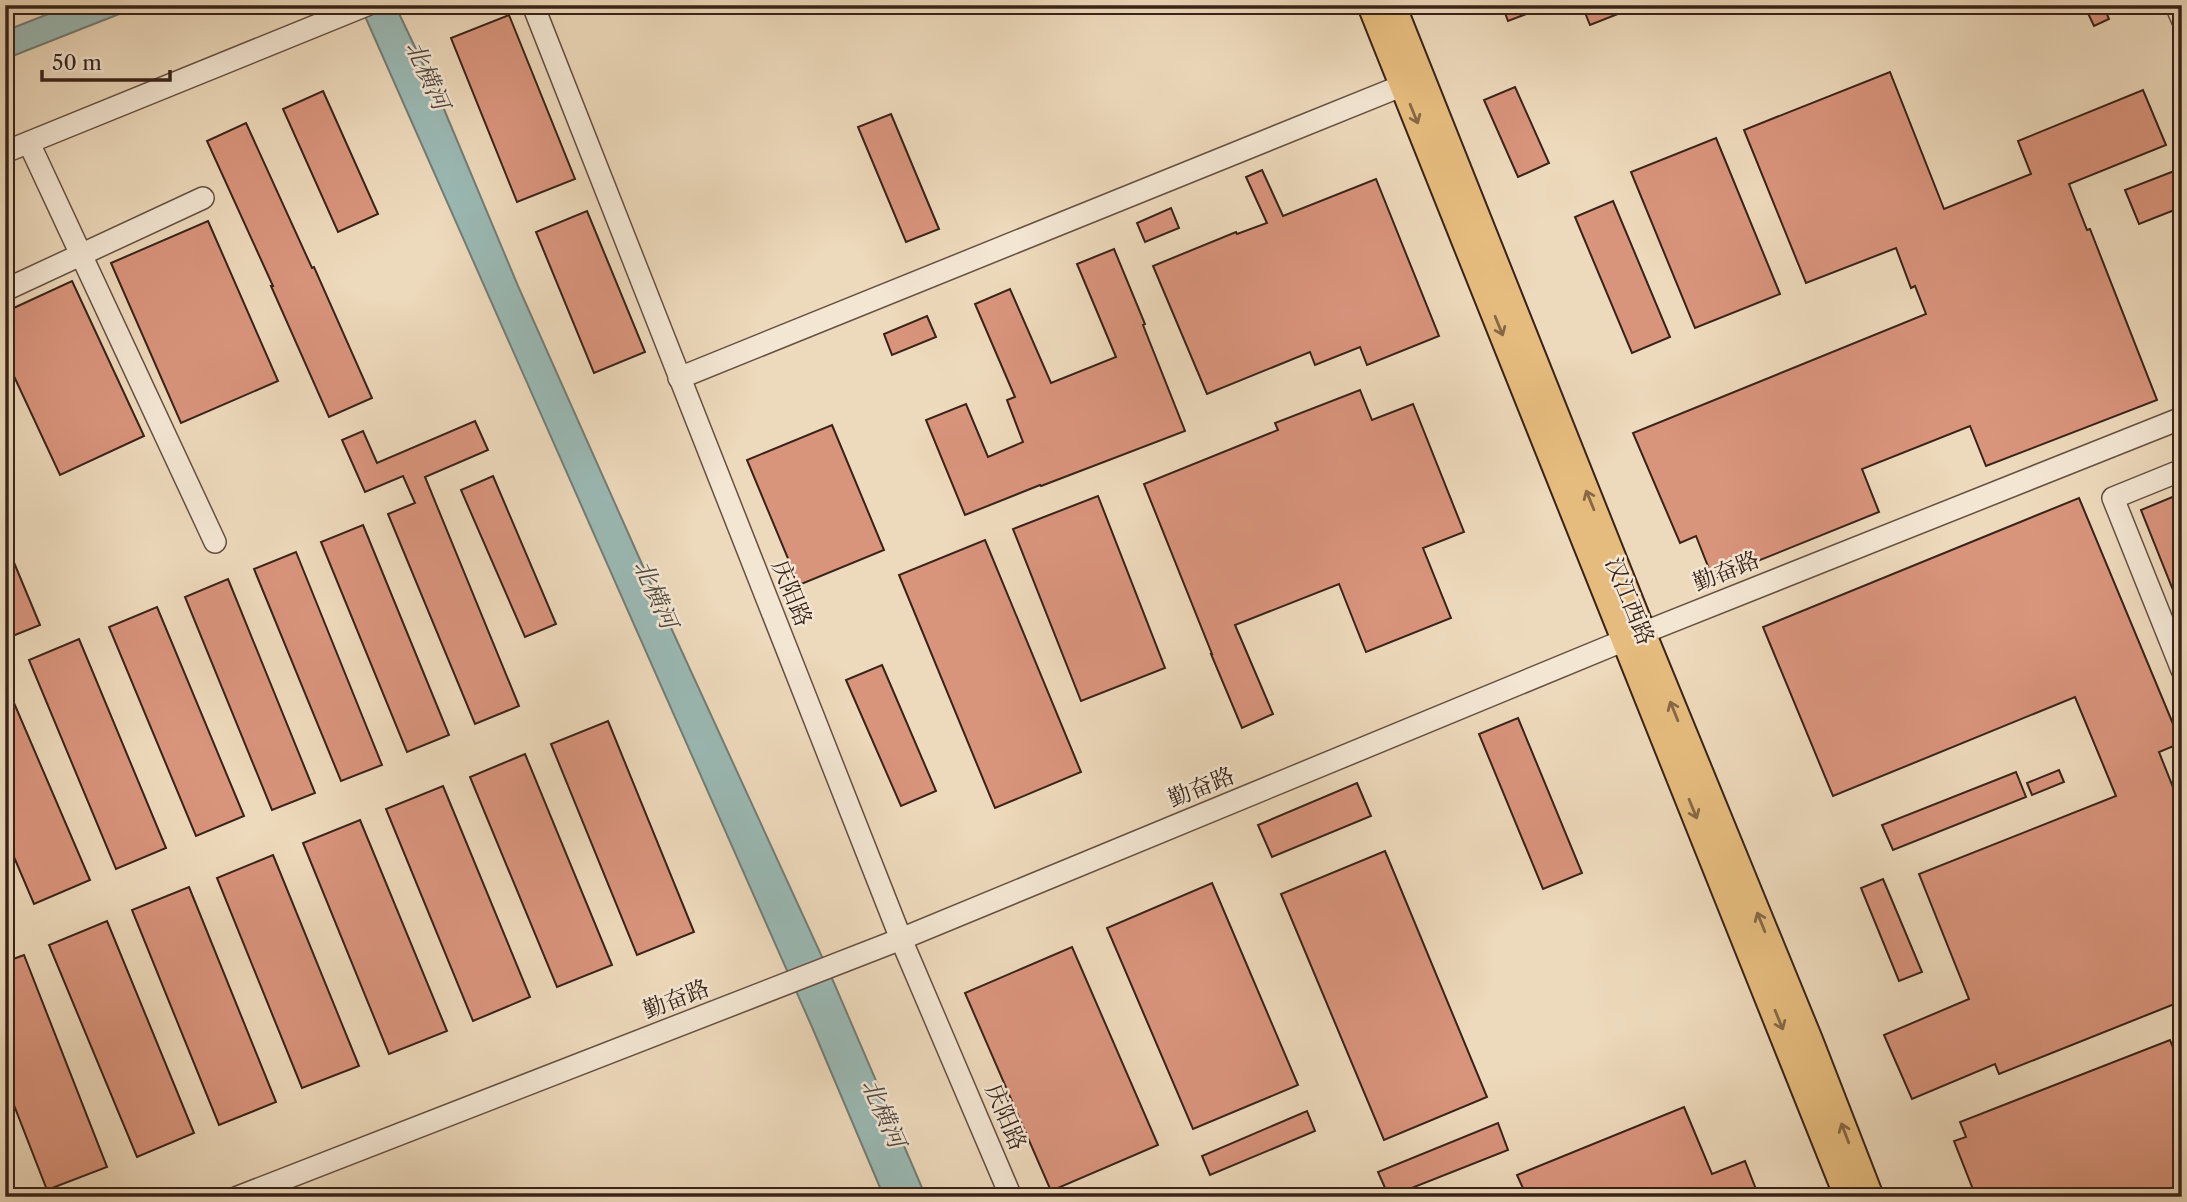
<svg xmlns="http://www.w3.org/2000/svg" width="2187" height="1202" viewBox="0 0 2187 1202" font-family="'Libre Caslon Text','Noto Serif SC',serif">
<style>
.water{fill:#9ab9b4;stroke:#737d76;stroke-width:2}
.building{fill:#d9947c;stroke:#382319;stroke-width:2}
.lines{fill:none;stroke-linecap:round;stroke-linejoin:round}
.minor-casing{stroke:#655042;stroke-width:24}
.major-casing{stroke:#382319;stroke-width:30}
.minor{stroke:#f3e6d3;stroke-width:21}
.major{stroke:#e6bc7e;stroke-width:26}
.oneway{stroke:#866846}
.labels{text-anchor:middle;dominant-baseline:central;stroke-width:5;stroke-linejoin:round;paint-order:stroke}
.street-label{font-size:23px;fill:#382319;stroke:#f3e6d3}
.water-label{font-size:24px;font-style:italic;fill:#504840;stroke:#f3e6d3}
</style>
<rect width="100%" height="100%" fill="#edd9bb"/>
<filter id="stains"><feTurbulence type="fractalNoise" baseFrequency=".00286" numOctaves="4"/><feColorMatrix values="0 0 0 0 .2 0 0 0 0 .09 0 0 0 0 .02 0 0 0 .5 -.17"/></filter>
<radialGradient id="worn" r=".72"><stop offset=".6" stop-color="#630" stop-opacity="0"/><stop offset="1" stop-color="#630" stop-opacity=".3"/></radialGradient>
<g class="water">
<polygon points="71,5 142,5 5,59 5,31"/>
<polygon points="360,5 395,5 441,102 518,286 650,582 834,983 926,1197 884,1197 812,1027"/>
</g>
<g class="building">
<polygon points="1502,5 1546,5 1547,6 1508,21"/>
<polygon points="1582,5 1638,5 1638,6 1590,25"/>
<polygon points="2084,5 2103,5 2109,19 2094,26"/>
<polygon points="509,15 575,179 517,202 451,38"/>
<polygon points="1890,72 1944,209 2031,174 2018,141 2143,90 2166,145 2069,184 2087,230 2090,229 2157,400 1986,466 1970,426 1862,469 1879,512 1713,579 1696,536 1680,543 1633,433 1926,314 1915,286 1911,288 1896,248 1806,283 1744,130"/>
<polygon points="1515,87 1549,163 1518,177 1484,100"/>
<polygon points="323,91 378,214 338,232 283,109"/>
<polygon points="891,114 939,229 906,242 858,127"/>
<polygon points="246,123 312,268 314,267 372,398 329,417 271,286 273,286 207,141"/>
<polygon points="1716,138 1780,294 1695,328 1631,172"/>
<polygon points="2182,168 2182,207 2139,224 2125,190"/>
<polygon points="1262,170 1283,216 1376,179 1439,336 1367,365 1360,347 1315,365 1310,352 1207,394 1153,266 1236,232 1237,234 1267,223 1246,177"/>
<polygon points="1613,201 1670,337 1632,353 1575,217"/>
<polygon points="1171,208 1179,228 1145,242 1137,223"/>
<polygon points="587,211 645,352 594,373 536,232"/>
<polygon points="208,221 278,381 181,423 111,263"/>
<polygon points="1114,249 1145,324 1143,325 1185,431 1041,486 1040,485 965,515 926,420 966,404 988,457 1023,442 1007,400 1015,397 975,304 1010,289 1051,383 1116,357 1077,264"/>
<polygon points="72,281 144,436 60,475 5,357 5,312"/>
<polygon points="927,316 936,337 892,355 884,334"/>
<polygon points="1360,390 1372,420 1413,404 1464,532 1423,548 1451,618 1366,652 1339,584 1235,625 1273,714 1242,728 1211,654 1212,654 1144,484 1278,430 1275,423"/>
<polygon points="475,421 488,450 425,477 519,706 475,724 388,514 415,503 403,476 365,492 342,440 363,431 377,463"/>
<polygon points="832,425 884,550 799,585 747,460"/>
<polygon points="493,476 556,624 525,637 461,490"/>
<polygon points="2182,493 2182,610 2181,610 2141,510"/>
<polygon points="1098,496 1165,668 1081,701 1013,529"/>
<polygon points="2079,498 2181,743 2159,752 2182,810 2182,1001 1999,1074 1995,1064 1912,1099 1884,1035 1969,999 1919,874 2116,796 2075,697 1833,796 1763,627"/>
<polygon points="363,525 449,735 407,752 321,542"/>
<polygon points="985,540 1081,772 995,808 899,575"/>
<polygon points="5,541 40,625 5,639"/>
<polygon points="296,552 382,765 341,781 254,569"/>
<polygon points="228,579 315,793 272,810 185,597"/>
<polygon points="157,607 244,816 196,836 109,627"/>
<polygon points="79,639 166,848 116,869 29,660"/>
<polygon points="882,665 936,791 901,806 846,680"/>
<polygon points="5,682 90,880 34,904 5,836"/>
<polygon points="1518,718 1582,873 1543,889 1479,734"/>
<polygon points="608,721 694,932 637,955 551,744"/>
<polygon points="525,754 612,965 557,987 470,777"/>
<polygon points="2059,770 2064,782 2032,795 2027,783"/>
<polygon points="2016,772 2026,797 1893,850 1882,825"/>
<polygon points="1357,783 1371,816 1272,857 1258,825"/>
<polygon points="443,786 530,997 473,1021 386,809"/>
<polygon points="360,820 447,1031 389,1054 303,843"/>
<polygon points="1385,851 1487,1097 1384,1140 1281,894"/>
<polygon points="273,855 359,1066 302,1088 217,878"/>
<polygon points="1883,879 1922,972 1899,981 1861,888"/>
<polygon points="1212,883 1298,1085 1193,1129 1107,928"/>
<polygon points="189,887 276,1102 219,1125 132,910"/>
<polygon points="107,921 194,1133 137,1157 49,945"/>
<polygon points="1072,947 1158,1145 1051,1191 965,993"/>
<polygon points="24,955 107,1167 47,1190 5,1082 5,962"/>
<polygon points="2170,1040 2182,1070 2182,1186 2154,1197 1976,1197 1954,1141 1966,1137 1960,1122"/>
<polygon points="1684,1107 1712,1174 1745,1161 1759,1197 1527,1197 1517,1175"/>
<polygon points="1307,1111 1315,1131 1210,1175 1202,1156"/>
<polygon points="1498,1123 1508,1150 1389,1197 1378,1172"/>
</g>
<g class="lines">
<g class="minor-casing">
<g id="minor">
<polyline points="533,5 901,939 1011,1197"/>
<polyline points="2176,5 2182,19"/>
<polyline points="29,143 215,542"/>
<polyline points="5,152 367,5"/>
<polyline points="5,290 203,198"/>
<polyline points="679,378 1416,80"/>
<polyline points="2182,470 2113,498 2182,670"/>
<polyline points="238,1197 901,939 1625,640 2182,418"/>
</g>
</g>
<g class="major-casing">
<g id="major">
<polyline points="1371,5 1848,1197"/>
<polyline points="1392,5 1648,647 1809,1040 1870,1197"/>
</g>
</g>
<use href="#minor" class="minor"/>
<use href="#major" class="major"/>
</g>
<defs><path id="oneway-shaft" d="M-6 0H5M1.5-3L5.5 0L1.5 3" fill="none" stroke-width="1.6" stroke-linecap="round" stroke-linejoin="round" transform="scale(1.75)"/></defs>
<g class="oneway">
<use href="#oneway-shaft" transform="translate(1414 114) rotate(68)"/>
<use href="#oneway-shaft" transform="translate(1499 326) rotate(68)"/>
<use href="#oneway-shaft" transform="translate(1590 500) rotate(-112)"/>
<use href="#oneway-shaft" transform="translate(1674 711) rotate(-112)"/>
<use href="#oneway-shaft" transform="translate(1693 809) rotate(68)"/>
<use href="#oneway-shaft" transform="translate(1761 922) rotate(-112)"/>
<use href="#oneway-shaft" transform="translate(1779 1020) rotate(68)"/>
<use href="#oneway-shaft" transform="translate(1845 1133) rotate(-111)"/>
</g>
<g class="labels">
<g class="street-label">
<text transform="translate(1726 571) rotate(-22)">勤奋路</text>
<text transform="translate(792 593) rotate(68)">庆阳路</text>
<text transform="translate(1630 601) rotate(68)">汉江西路</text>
<text transform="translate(1201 787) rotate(-22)">勤奋路</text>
<text transform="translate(676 999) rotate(-21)">勤奋路</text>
<text transform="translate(1006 1117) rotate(67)">庆阳路</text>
</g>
<g class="water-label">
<text transform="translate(428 75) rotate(66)">北横河</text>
<text transform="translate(656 594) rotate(66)">北横河</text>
<text transform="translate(884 1113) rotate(66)">北横河</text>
</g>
</g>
<rect width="2187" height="1202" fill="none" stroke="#edd9bb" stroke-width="28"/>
<rect x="7" y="7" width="2173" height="1188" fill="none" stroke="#382319" stroke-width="3.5"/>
<rect x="14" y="14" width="2159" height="1174" fill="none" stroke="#382319" stroke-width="2"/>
<path d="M42 70v10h128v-10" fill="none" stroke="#382319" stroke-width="3.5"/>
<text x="52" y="70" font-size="21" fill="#382319" stroke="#f3e6d3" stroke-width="5" paint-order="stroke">50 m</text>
<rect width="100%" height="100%" filter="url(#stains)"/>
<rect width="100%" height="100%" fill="url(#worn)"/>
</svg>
